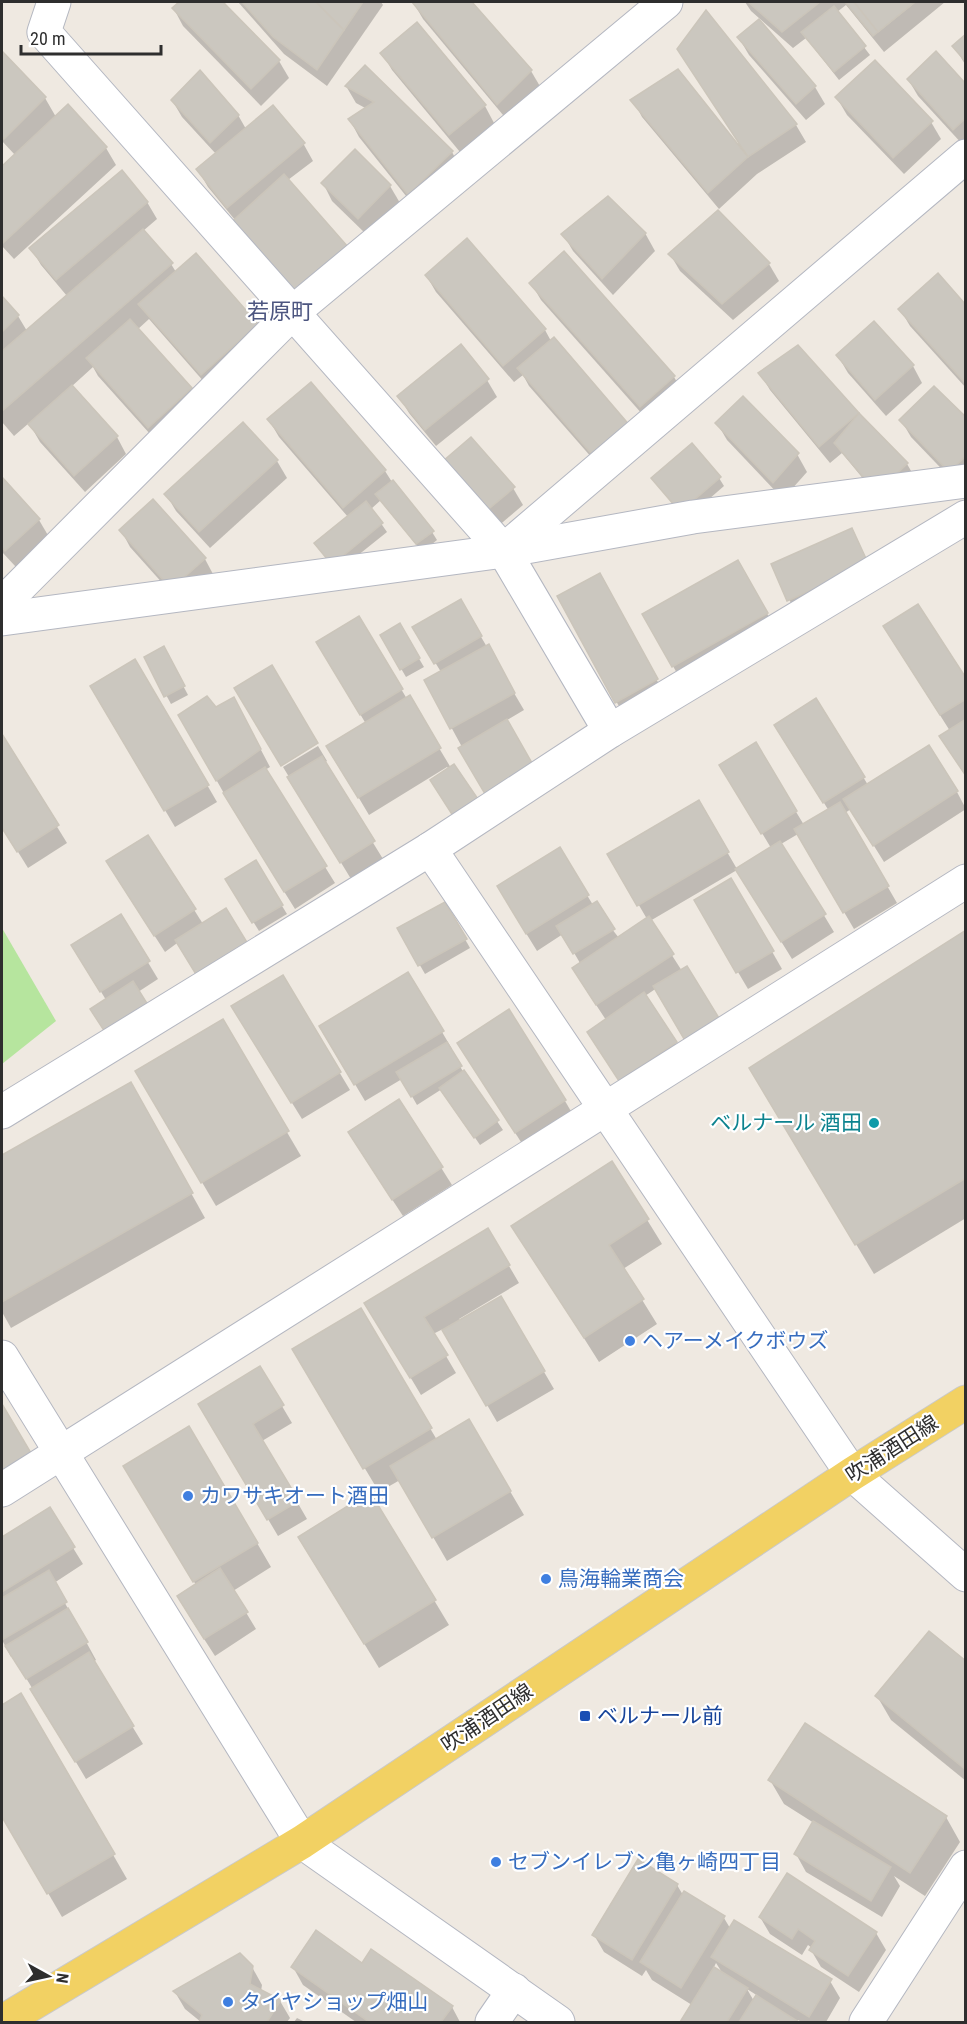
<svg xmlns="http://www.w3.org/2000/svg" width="967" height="2024" viewBox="0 0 967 2024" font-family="'Roboto Condensed','Noto Sans JP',sans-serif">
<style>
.green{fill:#b6e59e}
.shadow{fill:#0003;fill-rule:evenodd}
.building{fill:#cbc7bf;stroke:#cbc5ba;stroke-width:1.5}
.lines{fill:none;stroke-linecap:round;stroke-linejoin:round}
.minor-casing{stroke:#b4b7c1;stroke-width:35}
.major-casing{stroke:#c9c9c9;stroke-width:35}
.minor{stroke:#fff;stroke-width:33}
.major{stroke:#f2d163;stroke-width:33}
.culture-dot{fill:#0f9aa8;stroke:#fff;stroke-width:2}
.shop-dot{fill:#3f7fe0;stroke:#fff;stroke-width:2}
.transit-dot{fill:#1a4fb4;stroke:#fff;stroke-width:2}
.labels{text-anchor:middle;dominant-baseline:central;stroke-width:4.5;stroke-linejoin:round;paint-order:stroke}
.culture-label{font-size:21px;fill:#0d838f;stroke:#fff;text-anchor:end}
.shop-label{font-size:21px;fill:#366cbe;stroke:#fff;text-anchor:start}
.street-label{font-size:21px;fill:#2e2e2e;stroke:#fff}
.transit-label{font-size:21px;fill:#164399;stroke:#fff;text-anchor:start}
.neighbourhood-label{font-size:22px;fill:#4d5680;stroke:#fff}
</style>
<rect width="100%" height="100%" fill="#efe9e1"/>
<polygon class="green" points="2,928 56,1021 2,1064"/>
<g class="shadow">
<polygon points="181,2 221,2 279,61 289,78 261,106 183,26 174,9"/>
<polygon points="238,2 381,2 383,5 327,86 284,54"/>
<polygon points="413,2 470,2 531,71 541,88 508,121 423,19"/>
<polygon points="745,2 945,2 884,52 846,5 837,12 870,55 839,80 806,38 793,48 751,11"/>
<polygon points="706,12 796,125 806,142 757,174 719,209 642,117 633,100 737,144 739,143 678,49"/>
<polygon points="966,36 966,66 954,46"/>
<polygon points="739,38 815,87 825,104 806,120 749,55"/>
<polygon points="2,53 45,98 56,117 106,148 116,165 14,259 2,246 2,168 15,155 2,141"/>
<polygon points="382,53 485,106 494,123 460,152 392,70"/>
<polygon points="365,67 452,152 461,169 418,211 359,137 350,120 367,109 356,103 346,86"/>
<polygon points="908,79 966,86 966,144 964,146 918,96"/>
<polygon points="837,98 931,122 941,139 904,174 847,115"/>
<polygon points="172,100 238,115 246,129 303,143 313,161 235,220 208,187 198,170 216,154 182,117"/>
<polygon points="355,151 390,186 400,203 368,236 332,201 323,183"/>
<polygon points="147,202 157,219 143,231 171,264 176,272 257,325 212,391 149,319 137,330 190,389 200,406 159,444 98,376 93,367 71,387 117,437 126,454 85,492 40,442 29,423 14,436 2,422 2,298 18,316 27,331 67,296 41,265 31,248"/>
<polygon points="645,233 655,251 613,295 573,251 563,234"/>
<polygon points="467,240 545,330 551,341 606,474 529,386 523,375 514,382 436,292 426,275"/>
<polygon points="670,254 769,264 779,281 733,320 680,271"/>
<polygon points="531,283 674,377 684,394 651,424 541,300"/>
<polygon points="966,307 966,388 910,326 900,309"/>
<polygon points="838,356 913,366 922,383 886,416 848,373"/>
<polygon points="760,373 858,414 907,464 917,481 888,509 842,453 830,463 770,390"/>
<polygon points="487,380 497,397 436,446 409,413 399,396"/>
<polygon points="311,384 385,471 392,482 432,532 437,540 422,552 381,500 371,509 387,532 337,572 348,517 279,437 269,420"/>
<polygon points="901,420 966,420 966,483 960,488 911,437"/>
<polygon points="717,423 797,454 807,472 783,499 727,440"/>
<polygon points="277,461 287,478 210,548 176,511 166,494"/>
<polygon points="445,461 513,488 523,505 496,528"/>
<polygon points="719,478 724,486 686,519 653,479"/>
<polygon points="2,479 39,520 49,537 16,567 2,552"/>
<polygon points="121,530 205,559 214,576 182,605 130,547"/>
<polygon points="851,530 877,582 798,618 773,565"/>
<polygon points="738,562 777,631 683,684 644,614"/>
<polygon points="609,592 666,697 626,719 559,597"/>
<polygon points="460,601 524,710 462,747 426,681 441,672 414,628"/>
<polygon points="359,618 407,699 409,698 451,768 449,769 447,767 369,815 328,746 366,724 318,643"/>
<polygon points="399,625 424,667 406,677 382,636"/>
<polygon points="895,644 966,681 966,775 951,753 950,731"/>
<polygon points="168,657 188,695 171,704 146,658"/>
<polygon points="135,661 217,802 175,827 92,687"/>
<polygon points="816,700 868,785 957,792 966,809 884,862 851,809 845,813 897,903 854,929 798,834 781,844 834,932 792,959 737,870 650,921 682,971 645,996 686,1060 630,1097 606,1020 583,985 580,963 563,934 537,951 508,904 559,849 593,905 619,938 647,919 609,854 698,802 737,869 771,848 721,765 755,744 804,825 829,811 786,742"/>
<polygon points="216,709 243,716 270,767 265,770 335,883 295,909 234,811 180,716"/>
<polygon points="2,737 67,843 28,868 2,826"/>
<polygon points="318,746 327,761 324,763 383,859 351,879 283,767"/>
<polygon points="148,837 203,924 165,952 118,879"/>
<polygon points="255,862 287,914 259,931 227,879"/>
<polygon points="731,880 782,969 748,989 696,901"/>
<polygon points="445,904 470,948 425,974 399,929"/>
<polygon points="120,916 158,979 138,992 106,1000 73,945"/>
<polygon points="966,932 966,1218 874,1274 768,1098"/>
<polygon points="408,974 452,1049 450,1050 464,1073 503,1130 480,1145 442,1089 417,1105 402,1079 365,1101 321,1027"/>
<polygon points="282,977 350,1090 302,1119 243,1024"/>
<polygon points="222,1022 301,1156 216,1206 137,1072"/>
<polygon points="469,1060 565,1101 575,1118 526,1150"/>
<polygon points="130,1084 205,1218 11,1328 2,1312 2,1157"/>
<polygon points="399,1101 452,1185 403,1216 359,1149"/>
<polygon points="612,1163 662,1244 623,1269 657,1324 599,1362 513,1226"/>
<polygon points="488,1230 519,1283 459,1319 460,1321 501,1298 554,1389 497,1422 443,1329 433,1334 456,1373 421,1395 366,1303"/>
<polygon points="360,1310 437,1440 469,1421 524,1515 447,1561 400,1480 379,1492 294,1350"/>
<polygon points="260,1369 292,1423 262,1441 307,1519 278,1536 200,1404"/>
<polygon points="2,1407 30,1454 2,1504"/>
<polygon points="139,1490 257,1543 271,1567 233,1591 256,1629 215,1656 188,1614 196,1585"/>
<polygon points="370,1494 449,1625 379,1668 314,1561"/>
<polygon points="49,1509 83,1564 54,1583 96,1660 93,1662 143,1744 86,1779 13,1656 11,1657 2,1640 2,1539"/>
<polygon points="966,1663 966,1781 891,1720 877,1696"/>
<polygon points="21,1695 127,1879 62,1917 2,1814 2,1706"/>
<polygon points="770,1780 946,1817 960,1842 925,1896 894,1876 900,1886 882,1917 806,1872 796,1854 814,1823 784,1804"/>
<path d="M639,1861l38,24 6,10 1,-2 40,25 6,10 100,53 10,17 -14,24h-24l-4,-2 -2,2h-114l10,-17 -40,-25 -6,-10 -4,6 -38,-24 -10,-17zM716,1963l7,11 -10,-5zM747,1989l11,7 -4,5 -3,-5z"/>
<polygon points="760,1917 876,1933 886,1950 859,1992 821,1967 811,1950 812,1948 808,1945 802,1955 770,1934"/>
<polygon points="363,1965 452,2007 460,2022 356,2022 303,1985 293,1967"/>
<polygon points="252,1967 262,1985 261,1991 280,2001 290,2018 287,2022 201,2022 185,2009 175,1992"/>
<polygon points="297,2018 305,2022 294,2022"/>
</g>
<g class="building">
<polygon points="179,2 223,2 280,60 251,89 172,8"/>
<polygon points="242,2 317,2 344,30 317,70 273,37"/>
<polygon points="316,2 363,2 344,30"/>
<polygon points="412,2 472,2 532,70 497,105"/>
<polygon points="748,2 820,2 782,32"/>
<polygon points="845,2 915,2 873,36"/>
<polygon points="854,2 915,2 878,32"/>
<polygon points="834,6 866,46 834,72 801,32"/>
<polygon points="706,10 797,124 748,157 677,49"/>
<polygon points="759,19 816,86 796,104 737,37"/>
<polygon points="417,22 486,105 449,135 380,53"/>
<polygon points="966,34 966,62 952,46"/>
<polygon points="2,51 46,97 4,139 2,136"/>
<polygon points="936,51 966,84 966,118 953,130 907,79"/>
<polygon points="875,60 933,121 893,158 835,97"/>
<polygon points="365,65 453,151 408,195 348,119 374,102 345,86"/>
<polygon points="678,69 748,157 708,193 630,100"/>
<polygon points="200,70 239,115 210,143 171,100"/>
<polygon points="68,104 107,147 3,243 2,241 2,166"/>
<polygon points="273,105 305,143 227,208 196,169"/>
<polygon points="355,149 391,185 358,219 321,183"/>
<polygon points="122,170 148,202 56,280 29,248"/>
<polygon points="284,174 348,247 291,298 227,226"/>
<polygon points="608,196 646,233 602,279 561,234"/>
<polygon points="718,210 770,263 722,304 668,254"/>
<polygon points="143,229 173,263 2,411 2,351"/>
<polygon points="467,238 546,329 503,366 425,275"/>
<polygon points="564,251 675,376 640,407 529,283"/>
<polygon points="196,253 258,324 201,375 138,304"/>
<polygon points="938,273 966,305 966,384 898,309"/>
<polygon points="2,296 19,315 2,332"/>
<polygon points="130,319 192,388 148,428 86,358"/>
<polygon points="874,321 914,365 875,400 836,355"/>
<polygon points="554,337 631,427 595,458 517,368"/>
<polygon points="461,344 489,379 425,430 397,396"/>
<polygon points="798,345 859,413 819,447 758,373"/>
<polygon points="311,382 386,470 343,508 267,419"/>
<polygon points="72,385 118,436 74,476 28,424"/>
<polygon points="934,386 966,417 966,456 949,472 899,420"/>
<polygon points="743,396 799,453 773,483 715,423"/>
<polygon points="859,413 908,463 877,493 834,443"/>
<polygon points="243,422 278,460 199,532 164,494"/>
<polygon points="471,437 515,487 485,512 443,461"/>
<polygon points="692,443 721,477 680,512 651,478"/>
<polygon points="2,477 40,519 5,551 2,547"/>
<polygon points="393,480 434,531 416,544 375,494"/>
<polygon points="153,499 206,558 171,589 119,530"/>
<polygon points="366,501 383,523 332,565 314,543"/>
<polygon points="852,528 869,565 787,601 771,564"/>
<polygon points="738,560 768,613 672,667 642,614"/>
<polygon points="600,573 658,679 615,703 557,596"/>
<polygon points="461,599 482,636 434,664 412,627"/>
<polygon points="918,604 966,678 966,699 940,715 883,626"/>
<polygon points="359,616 403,689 360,715 316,642"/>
<polygon points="400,623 420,658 400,670 380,635"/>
<polygon points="489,644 515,693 450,729 424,680"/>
<polygon points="164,646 185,686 164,697 144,657"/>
<polygon points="135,659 209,785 164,811 90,686"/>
<polygon points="272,665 318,743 281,766 234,688"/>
<polygon points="410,695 441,748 358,798 326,746"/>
<polygon points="207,696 216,707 234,697 261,749 216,781 178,715"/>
<polygon points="816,698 865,777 823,803 774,725"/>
<polygon points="507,719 536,770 488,799 458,748"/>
<polygon points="966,719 966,776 939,736"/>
<polygon points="2,734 59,825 17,852 2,828"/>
<polygon points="756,742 797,811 761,834 719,765"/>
<polygon points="929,745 958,791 873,846 843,799"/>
<polygon points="322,756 375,841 340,863 287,777"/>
<polygon points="454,764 480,802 455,819 430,780"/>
<polygon points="265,767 327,866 284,892 223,793"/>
<polygon points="699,800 729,852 637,906 607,854"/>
<polygon points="840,802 889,886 843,913 794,829"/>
<polygon points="148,835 196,909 154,936 106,861"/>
<polygon points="780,841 826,914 781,942 735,869"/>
<polygon points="560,847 589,895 526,934 497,886"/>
<polygon points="256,860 283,905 252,923 225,879"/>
<polygon points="731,878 774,951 736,973 694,900"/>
<polygon points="597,901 615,929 573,954 556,926"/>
<polygon points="445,902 467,939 418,966 397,928"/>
<polygon points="226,908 248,944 197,976 175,940"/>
<polygon points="121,914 150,961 100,992 71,945"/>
<polygon points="649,916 674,954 596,1005 572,968"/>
<polygon points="966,930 966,1178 855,1245 749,1068"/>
<polygon points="687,966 722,1023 687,1044 653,986"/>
<polygon points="408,972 444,1031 354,1085 319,1026"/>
<polygon points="283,975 341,1072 291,1103 231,1006"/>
<polygon points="133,981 148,1005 105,1032 90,1009"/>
<polygon points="644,992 677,1042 619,1081 587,1032"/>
<polygon points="509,1009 566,1100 515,1133 457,1043"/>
<polygon points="223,1019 289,1131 201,1183 135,1071"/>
<polygon points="447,1042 462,1066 411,1097 396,1072"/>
<polygon points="464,1070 499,1120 474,1138 439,1088"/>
<polygon points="131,1082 193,1193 2,1302 2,1155"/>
<polygon points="399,1099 443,1167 392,1200 348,1132"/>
<polygon points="612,1161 649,1219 609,1245 644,1299 584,1338 511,1226"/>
<polygon points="488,1228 510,1265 424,1317 448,1355 410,1378 364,1303"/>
<polygon points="501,1296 545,1371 486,1406 442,1330"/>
<polygon points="361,1308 432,1428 363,1469 292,1349"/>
<polygon points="260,1366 284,1405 253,1424 299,1501 267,1520 198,1404"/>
<polygon points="2,1404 31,1453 2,1471"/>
<polygon points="469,1419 511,1491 432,1538 390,1466"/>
<polygon points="189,1426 258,1543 193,1582 123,1466"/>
<polygon points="370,1492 436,1600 364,1644 298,1537"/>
<polygon points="50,1507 75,1547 2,1592 2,1537"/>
<polygon points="220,1568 248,1612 204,1639 177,1596"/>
<polygon points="49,1570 67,1602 2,1640 2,1598"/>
<polygon points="68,1608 88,1642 26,1679 5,1646"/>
<polygon points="929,1631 966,1661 966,1770 875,1696"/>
<polygon points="89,1652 134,1726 75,1762 30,1689"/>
<polygon points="21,1693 115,1854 47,1894 2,1817 2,1705"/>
<polygon points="805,1723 947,1816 910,1873 768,1780"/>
<polygon points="813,1821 891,1867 871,1901 794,1854"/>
<polygon points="638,1859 678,1884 632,1960 592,1935"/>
<polygon points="787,1873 877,1932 848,1976 809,1950 815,1941 798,1929 792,1939 759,1917"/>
<polygon points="684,1891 725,1916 681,1988 640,1962"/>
<polygon points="734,1920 832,1979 809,2017 711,1957"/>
<polygon points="316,1930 362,1963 371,1949 453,2006 441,2022 369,2022 291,1967"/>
<polygon points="240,1953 253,1966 250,1984 281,2000 267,2022 199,2022 202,2015 173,1991"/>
<polygon points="714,1967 748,1988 727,2022 680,2022"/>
<polygon points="756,1995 799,2022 739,2022"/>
</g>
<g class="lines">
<g class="minor-casing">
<g id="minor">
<polyline points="54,2 44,32 504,551 610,731"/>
<polyline points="504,550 966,156"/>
<polyline points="2,604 292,313 666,2"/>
<polyline points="2,619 504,551 693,517 966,481"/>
<polyline points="430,849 852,1474 966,1575"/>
<polyline points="2,1112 430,849 610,731 966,517"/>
<polyline points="2,1357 302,1842 558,2022"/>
<polyline points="2,1490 966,881"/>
<polyline points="492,2022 514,1990"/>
<polyline points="866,2022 966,1867"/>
</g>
</g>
<g class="major-casing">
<polyline id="major" points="2,2022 302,1842 852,1474 966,1402"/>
</g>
<use href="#minor" class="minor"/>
<use href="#major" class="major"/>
</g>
<circle class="culture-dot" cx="874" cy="1123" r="6"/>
<g class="shop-dot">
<circle cx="630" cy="1341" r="6"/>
<circle cx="188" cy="1496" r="6"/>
<circle cx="546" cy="1579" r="6"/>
<circle cx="496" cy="1862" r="6"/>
<circle cx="228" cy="2002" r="6"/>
</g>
<rect class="transit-dot" x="579" y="1710" width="12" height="12" rx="3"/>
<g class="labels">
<g class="culture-label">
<text x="862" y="1123">ベルナール 酒田</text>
</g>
<g class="shop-label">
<text x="642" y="1341">ヘアーメイクボウズ</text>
<text x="200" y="1496">カワサキオート酒田</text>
<text x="558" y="1579">鳥海輪業商会</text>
<text x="508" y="1862">セブンイレブン亀ヶ崎四丁目</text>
<text x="240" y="2002">タイヤショップ畑山</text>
</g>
<g class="street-label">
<text transform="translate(892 1449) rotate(-33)">吹浦酒田線</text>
<text transform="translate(487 1718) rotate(-34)">吹浦酒田線</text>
</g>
<g class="transit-label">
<text x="597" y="1716">ベルナール前</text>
</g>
<g class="neighbourhood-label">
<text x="280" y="311">若原町</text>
</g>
</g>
<rect width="967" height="2024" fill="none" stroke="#2e2e2e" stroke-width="6"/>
<g transform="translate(48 1976) rotate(98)" stroke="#ffffff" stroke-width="4.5" paint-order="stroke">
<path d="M0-4.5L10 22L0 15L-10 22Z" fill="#2e2e2e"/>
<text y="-9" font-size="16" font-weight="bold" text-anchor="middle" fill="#2e2e2e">N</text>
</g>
<path d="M21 45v9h140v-9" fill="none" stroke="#2e2e2e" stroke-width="3"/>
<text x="30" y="45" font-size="18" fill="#2e2e2e" stroke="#ffffff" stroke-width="4.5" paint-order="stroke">20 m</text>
</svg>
